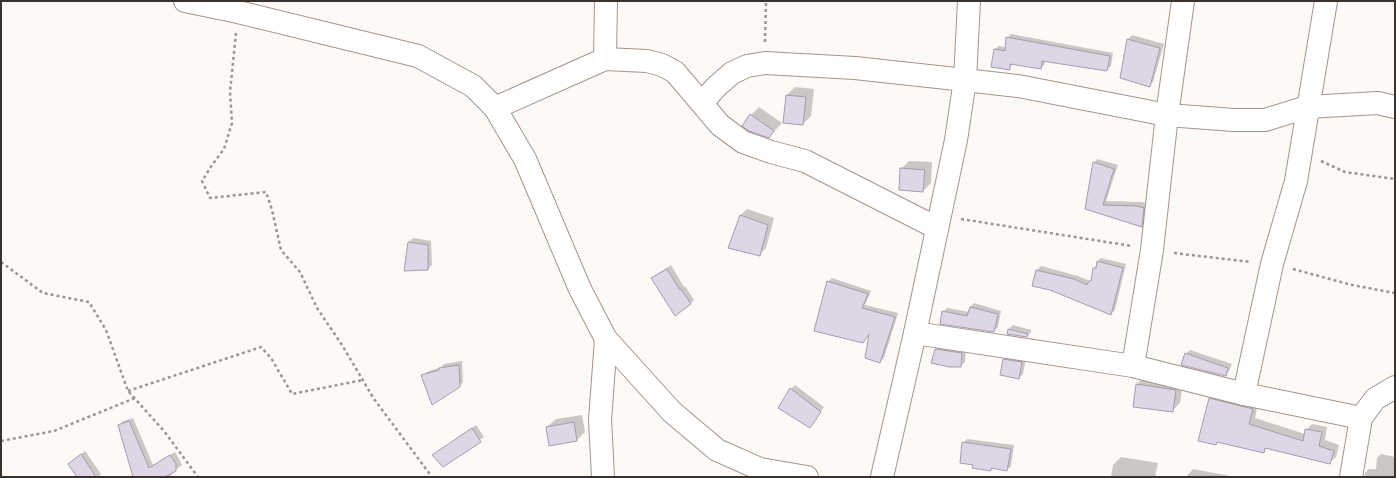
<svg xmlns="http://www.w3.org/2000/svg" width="1396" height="478" viewBox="0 0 1396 478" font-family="Ubuntu,sans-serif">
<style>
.shadow{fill:#0003}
.building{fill:#ded5e7;stroke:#a59dae}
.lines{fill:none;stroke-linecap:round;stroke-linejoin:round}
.street-casing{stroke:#a69489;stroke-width:24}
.path{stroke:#9c9693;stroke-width:2.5;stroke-dasharray:3 3;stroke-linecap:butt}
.street{stroke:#fff;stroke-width:22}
</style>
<rect width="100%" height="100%" fill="#fdf9f7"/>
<g class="shadow">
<polygon points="1011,34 1113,53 1111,66 1107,70 1045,60 1045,64 1041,68 1013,63 1009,69 995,49 999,46 1006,47 1007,38"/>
<polygon points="1132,35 1164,44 1153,82 1149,86 1128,39"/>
<polygon points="795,87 814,89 811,116 803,124 787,95"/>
<polygon points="759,107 782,123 769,137 751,115"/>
<polygon points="1097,159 1118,165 1106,201 1142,202 1148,204 1146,222 1142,226 1087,208 1094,163"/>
<polygon points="909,161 932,162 931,183 923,191 901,169"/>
<polygon points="747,209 774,218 766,248 760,254 741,215"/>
<polygon points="413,238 431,241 432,265 428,269 405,270 409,242"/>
<polygon points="1101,258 1126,264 1115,310 1111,314 1050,289 1033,285 1037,270 1041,266 1078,276 1090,281 1092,278 1094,268 1097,265 1098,261"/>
<polygon points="671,265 684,287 685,286 694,300 691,303 653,278 657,274"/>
<polygon points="832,278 871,291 865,305 898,313 884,358 880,362 870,333 863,342 828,282"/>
<polygon points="974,303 1001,311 998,327 994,331 943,312 947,308 969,312 970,307"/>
<polygon points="1013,325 1031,330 1031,332 1027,336 1009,329"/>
<polygon points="939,345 966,349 965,362 961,366 935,349"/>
<polygon points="1190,350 1232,364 1229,371 1225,375 1186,354"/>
<polygon points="1008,355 1026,358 1023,374 1019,378 1004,359"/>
<polygon points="462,361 463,382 459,386 423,376 427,372 441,367 444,364"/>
<polygon points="1145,376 1183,382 1180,403 1172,411 1137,384"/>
<polygon points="795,385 824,407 810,427 791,389"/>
<polygon points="1216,393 1258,403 1255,418 1305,434 1306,430 1312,424 1327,427 1325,440 1339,445 1336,457 1330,462 1268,447 1263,452 1218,441 1216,444 1210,399"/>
<polygon points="582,415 585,432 577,440 547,427 556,419"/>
<polygon points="133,418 153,465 175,452 182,465 172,472 173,473 169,477 132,477 134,476 119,425 123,421"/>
<polygon points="476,425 484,437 443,466 433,455"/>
<polygon points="967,439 1014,445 1011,466 1007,470 993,468 990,470 974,465 963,443"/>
<polygon points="85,451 101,474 98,477 78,477 69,464"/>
<polygon points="1381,454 1395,457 1395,477 1364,477 1365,473 1369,469 1376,469 1377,458"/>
<polygon points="1121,457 1158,463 1155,477 1111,477 1113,465"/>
<polygon points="1193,469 1230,476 1186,477"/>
</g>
<g class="building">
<polygon points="1006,37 1110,56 1107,71 1042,61 1041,69 1010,64 1010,70 991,67 994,49 1005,51"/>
<polygon points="1127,39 1160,48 1150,87 1120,78"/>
<polygon points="786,95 806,97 803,125 783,123"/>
<polygon points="750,114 774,131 769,138 749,131 742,126"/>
<polygon points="1093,162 1114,169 1103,205 1137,206 1144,208 1142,227 1085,209"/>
<polygon points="900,168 925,170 923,192 899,190"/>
<polygon points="740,215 768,225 760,256 728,248"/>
<polygon points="408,242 428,245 428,270 404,271"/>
<polygon points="1097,261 1123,268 1111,315 1050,290 1032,286 1036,270 1074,279 1087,285 1089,281 1091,281 1093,268 1096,268"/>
<polygon points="667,269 680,290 681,289 691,304 675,316 651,278"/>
<polygon points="827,281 868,294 862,308 895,317 880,363 865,358 869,334 863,343 814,331"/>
<polygon points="970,307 998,314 994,332 940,324 942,311 967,316"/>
<polygon points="1008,329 1028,334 1027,337 1007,334"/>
<polygon points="935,349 962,353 961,367 949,367 931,363"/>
<polygon points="1185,353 1228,368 1226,376 1181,365"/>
<polygon points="1003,359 1022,362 1019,379 1000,375"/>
<polygon points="459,365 460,387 432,405 421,375 439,370 439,368"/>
<polygon points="1136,384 1176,390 1173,412 1133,407"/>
<polygon points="790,388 821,412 810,428 778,408"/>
<polygon points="1209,398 1253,409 1249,424 1303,441 1305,429 1322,432 1319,446 1334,451 1330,464 1265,448 1264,453 1217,442 1216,445 1198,441"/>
<polygon points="129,421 149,468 170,455 176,464 176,471 165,477 133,477 118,425"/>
<polygon points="574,422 577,441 549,446 546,427"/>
<polygon points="472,428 481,442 443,467 432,455"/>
<polygon points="962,442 1011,449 1007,471 991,468 991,471 972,468 973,465 960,463"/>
<polygon points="81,454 96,477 77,477 68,464"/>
</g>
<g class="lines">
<g class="street-casing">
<g id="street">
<polyline points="185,1 238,12 418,56 473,86 495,108 525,159 580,289 606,339 672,412 717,450 760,469 807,477"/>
<polyline points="605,59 606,1"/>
<polyline points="702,103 716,87 732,73 747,66 765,63 855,68 965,80 1018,86 1167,115 1234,120 1265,120 1307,107 1378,103 1395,107"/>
<polyline points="495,108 605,59 647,61 662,65 675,72 720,125 743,142 771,152 805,161 937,228"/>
<polyline points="915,333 1133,366 1244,394 1361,418"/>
<polyline points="1133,366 1152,250 1167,115 1183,1"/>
<polyline points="1244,394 1272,264 1296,181 1326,1"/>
<polyline points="603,477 600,420 606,339"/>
<polyline points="882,477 915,333 956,140 965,80 969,1"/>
<polyline points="1351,477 1361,418 1375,399 1395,387"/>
</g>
</g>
<g class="path">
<polyline points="236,33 230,92 232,123 224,149 212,165 202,181 210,198 266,192 272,210 281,250 300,272 317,308 342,345 374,399 432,477"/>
<polyline points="765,42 766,1"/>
<polyline points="1321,161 1345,172 1395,179"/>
<polyline points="961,219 1132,246"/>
<polyline points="1174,253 1251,262"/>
<polyline points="1,262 43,293 89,302 106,330 128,391 164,431 198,477"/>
<polyline points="1293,269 1352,285 1395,293"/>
<polyline points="128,391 261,347 271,358 292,394 363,380"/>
<polyline points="1,441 54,431 135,398"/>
</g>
<use href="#street" class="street"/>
</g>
<rect width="1396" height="478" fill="none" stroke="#39322d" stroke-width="4"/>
</svg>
